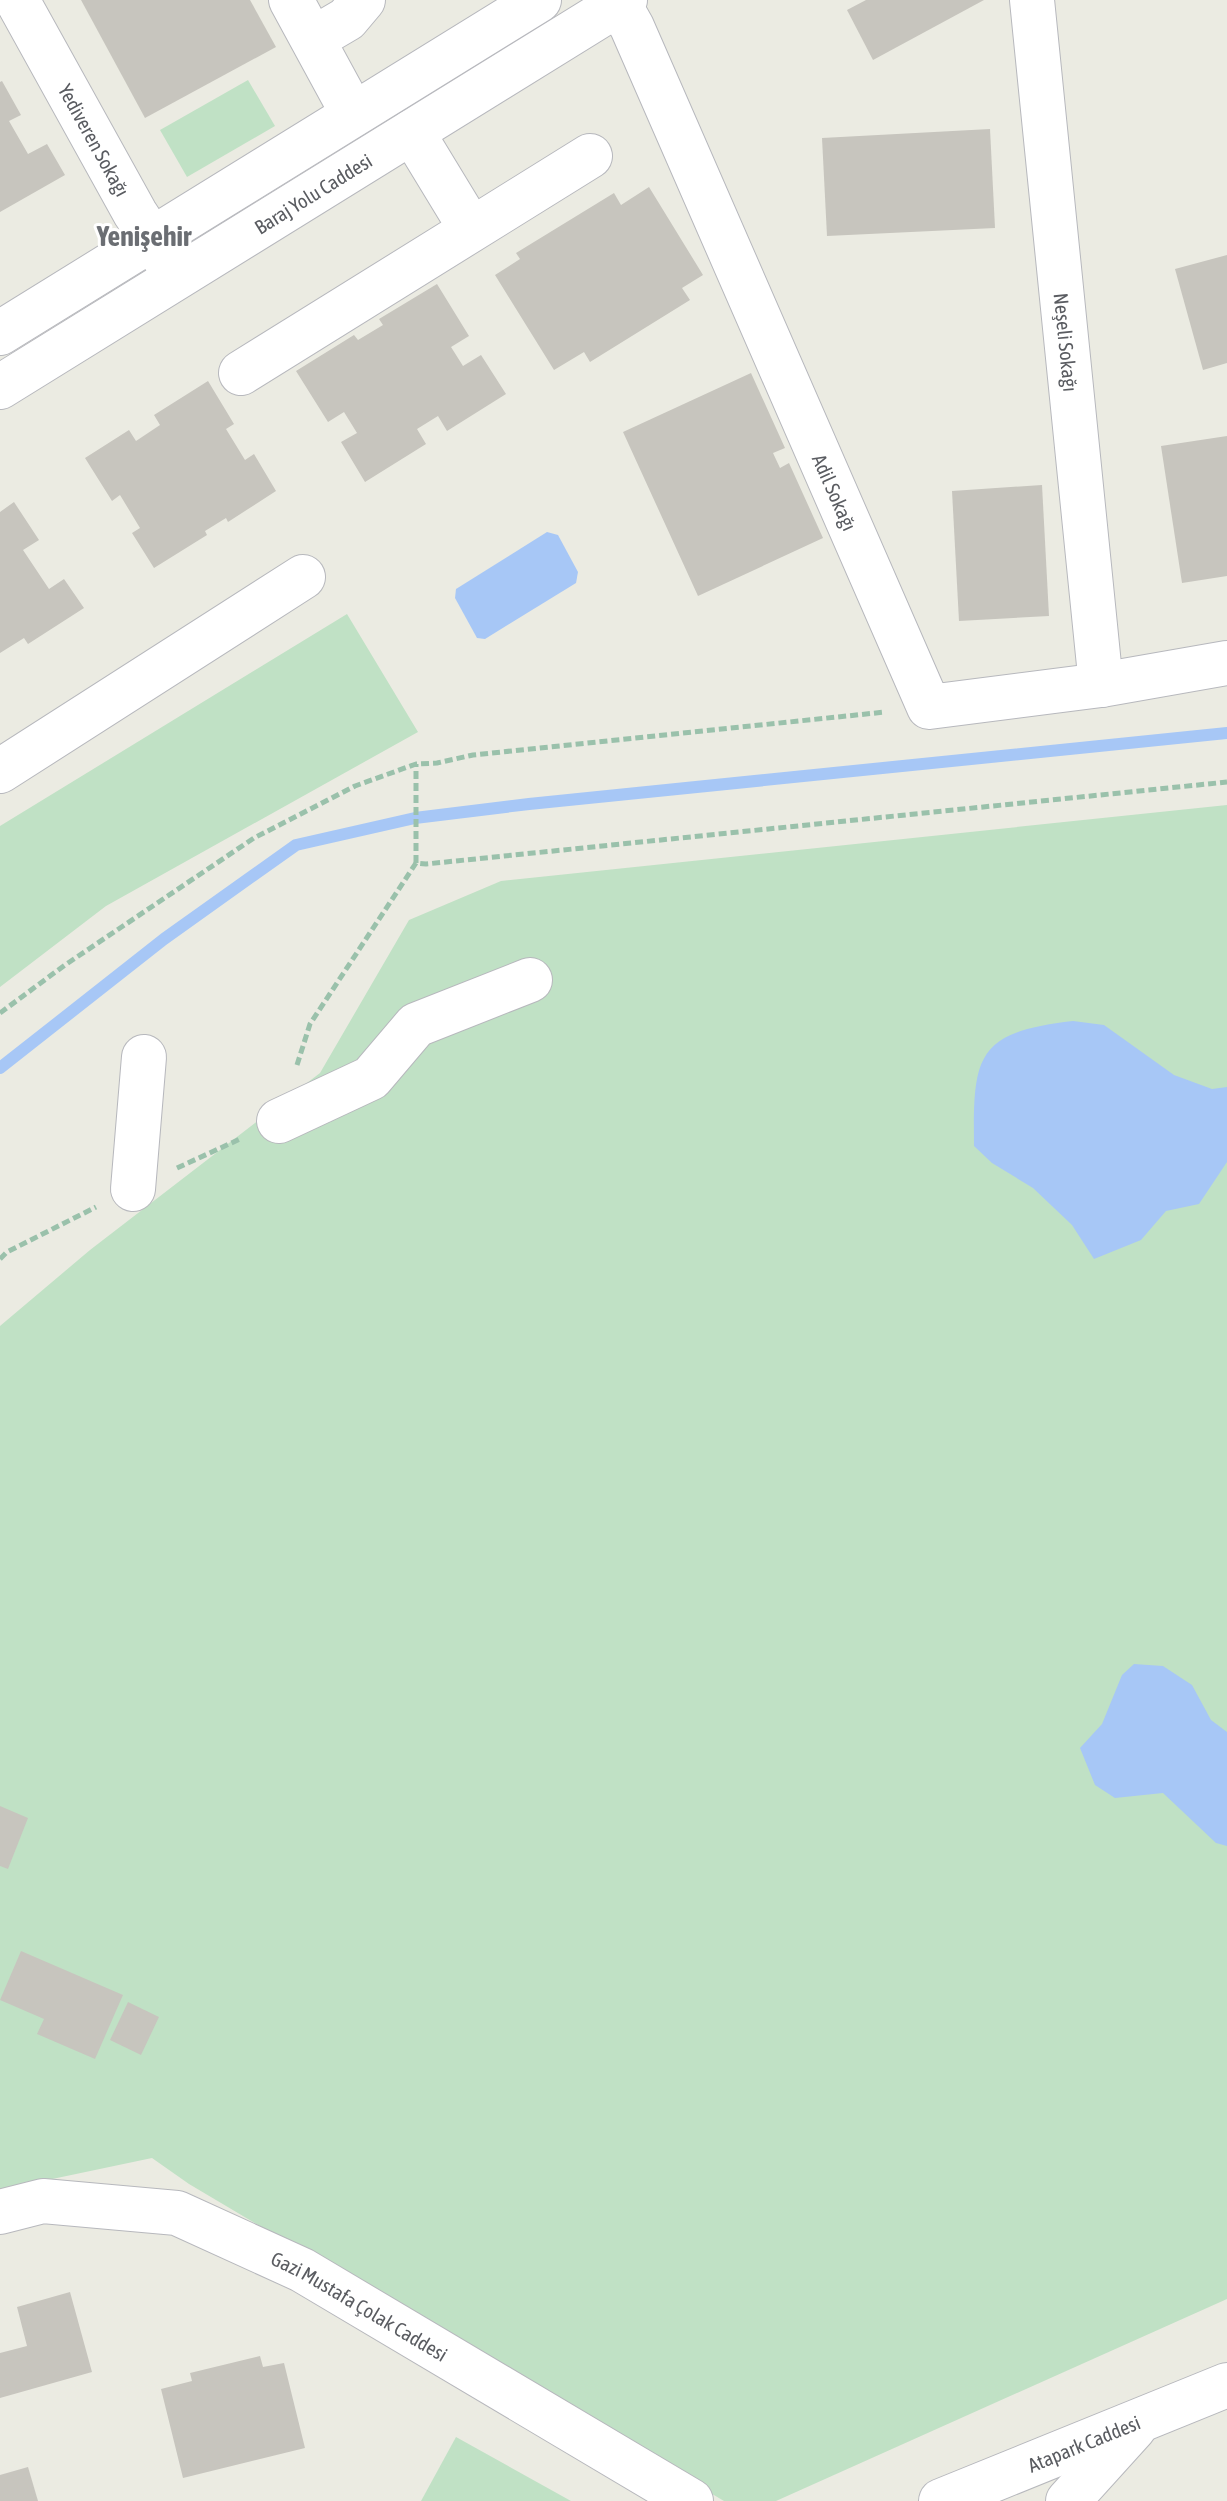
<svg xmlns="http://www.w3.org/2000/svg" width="1227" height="2501" viewBox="0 0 1227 2501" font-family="'Asap Condensed',sans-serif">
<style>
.green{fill:#c0e1c5}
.water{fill:#a7c7f6}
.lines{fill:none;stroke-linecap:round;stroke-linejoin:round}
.stream{stroke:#a7c7f6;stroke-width:12}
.building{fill:#c7c5be}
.minor-casing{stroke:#b7b8bd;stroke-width:46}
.path{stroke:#9ac1ab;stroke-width:5;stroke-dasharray:8 4;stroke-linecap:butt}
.minor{stroke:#fff;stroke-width:44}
.labels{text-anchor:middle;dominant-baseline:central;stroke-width:6;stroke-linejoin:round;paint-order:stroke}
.street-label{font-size:20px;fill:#5a5c61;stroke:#fff}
.district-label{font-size:28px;font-weight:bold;fill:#6b6e73;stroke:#fff}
</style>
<rect width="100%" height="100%" fill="#ebebe2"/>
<g class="green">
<polygon points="248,80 275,126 187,177 160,130"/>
<polygon points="347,614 418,732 106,906 0,987 0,826"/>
<polygon points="1227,805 1227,2299 776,2501 724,2501 189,2184 152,2158 0,2190 0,1326 90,1250 320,1073 409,920 501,881"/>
<polygon points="456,2437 571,2501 421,2501"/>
</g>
<g class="water">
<polygon points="547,532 558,535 578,572 576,583 485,639 477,638 455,598 456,589"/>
<path d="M1073,1021l31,4 70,50 38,14 15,-2v75l-28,42 -33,7 -25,29 -47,19 -22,-34 -39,-37 -41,-25 -18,-17c-1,-90 2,-114 99,-125z"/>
<polygon points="1134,1664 1163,1666 1192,1685 1211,1720 1227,1732 1227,1846 1216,1843 1163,1793 1115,1798 1095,1785 1080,1748 1102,1724 1122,1675"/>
</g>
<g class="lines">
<polyline class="stream" points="0,1068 164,939 296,845 415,818 529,804 1227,733"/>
</g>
<g class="building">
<polygon points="81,0 250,0 276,47 145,118"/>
<polygon points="866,0 984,0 873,60 847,10"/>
<polygon points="2,81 21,115 9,121 28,154 47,144 65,175 0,212 0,82"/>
<polygon points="990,129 995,228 827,236 822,138"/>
<polygon points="649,187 703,275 682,288 690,300 590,362 584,352 554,370 495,275 520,259 516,253 614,193 621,205"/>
<polygon points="1227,255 1227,363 1203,370 1175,269"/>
<polygon points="437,284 469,336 451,347 463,366 481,355 506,394 447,431 438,416 417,429 426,444 365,482 341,442 357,433 344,412 328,422 296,371 354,335 358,340 383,325 379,319"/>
<polygon points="751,373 785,448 773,453 780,468 789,463 823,538 698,596 623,432"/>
<polygon points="208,381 234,424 226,429 245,460 254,454 276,491 228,522 226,518 205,531 207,535 154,568 132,533 140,528 120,495 112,501 85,458 129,430 136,441 160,425 154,415"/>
<polygon points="1227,436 1227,576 1182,583 1161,446"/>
<polygon points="1042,485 1049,616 959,621 952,491"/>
<polygon points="14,502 39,540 23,550 49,589 64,579 84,608 28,644 24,638 0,653 0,512"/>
<polygon points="0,1806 28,1818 8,1869 0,1866"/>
<polygon points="21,1951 123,1995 95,2059 37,2034 44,2019 0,2000"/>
<polygon points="128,2002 159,2017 141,2055 110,2040"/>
<polygon points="70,2292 92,2372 0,2398 0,2353 27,2346 17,2307"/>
<polygon points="260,2356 263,2367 284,2363 305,2448 183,2478 161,2389 192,2381 190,2373"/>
<polygon points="28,2467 38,2501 0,2501 0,2475"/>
</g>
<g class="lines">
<g class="minor-casing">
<g id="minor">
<path id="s1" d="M17,0l118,213 34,52"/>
<polyline points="291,0 353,114"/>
<path id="s2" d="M1032,0l69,685"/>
<path id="s3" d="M619,4l13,23 297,680 172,-22 126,-22"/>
<polyline points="313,39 347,19 363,0"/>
<polyline points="412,132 471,229"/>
<polyline points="0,333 539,0"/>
<polyline points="241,373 590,156"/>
<path id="s4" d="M0,387l625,-387"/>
<polyline points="0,771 303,577"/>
<polyline points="279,1121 371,1078 416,1025 530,980"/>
<polyline points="133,1189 144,1057"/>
<path id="s5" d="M0,2212l43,-11 134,12 125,57 389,231"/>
<path id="s6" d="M941,2501l286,-116"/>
<polyline points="1068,2501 1134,2428"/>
</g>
</g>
<g class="path">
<polyline points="416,863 416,764"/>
<polyline points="0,1013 65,965 254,838 355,786 416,764 437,763 473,755 885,712"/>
<polyline points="297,1065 310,1024 416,863 426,864 1227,782"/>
<polyline points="177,1168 240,1139"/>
<polyline points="0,1259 7,1252 96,1207"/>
</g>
<use href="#minor" class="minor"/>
</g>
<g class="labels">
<g class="street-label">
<text stroke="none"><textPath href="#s1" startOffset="160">Yediveren Sokağı</textPath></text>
<text stroke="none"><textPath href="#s4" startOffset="368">Baraj Yolu Caddesi</textPath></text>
<text stroke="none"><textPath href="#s2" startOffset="344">Neşeli Sokağı</textPath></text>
<text stroke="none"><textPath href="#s3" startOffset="534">Adil Sokağı</textPath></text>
<text stroke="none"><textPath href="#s5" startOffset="384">Gazi Mustafa Çolak Caddesi</textPath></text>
<text stroke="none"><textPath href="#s6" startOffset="154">Atapark Caddesi</textPath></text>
</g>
<g class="district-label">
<text x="144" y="236">Yenişehir</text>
</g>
</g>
</svg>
